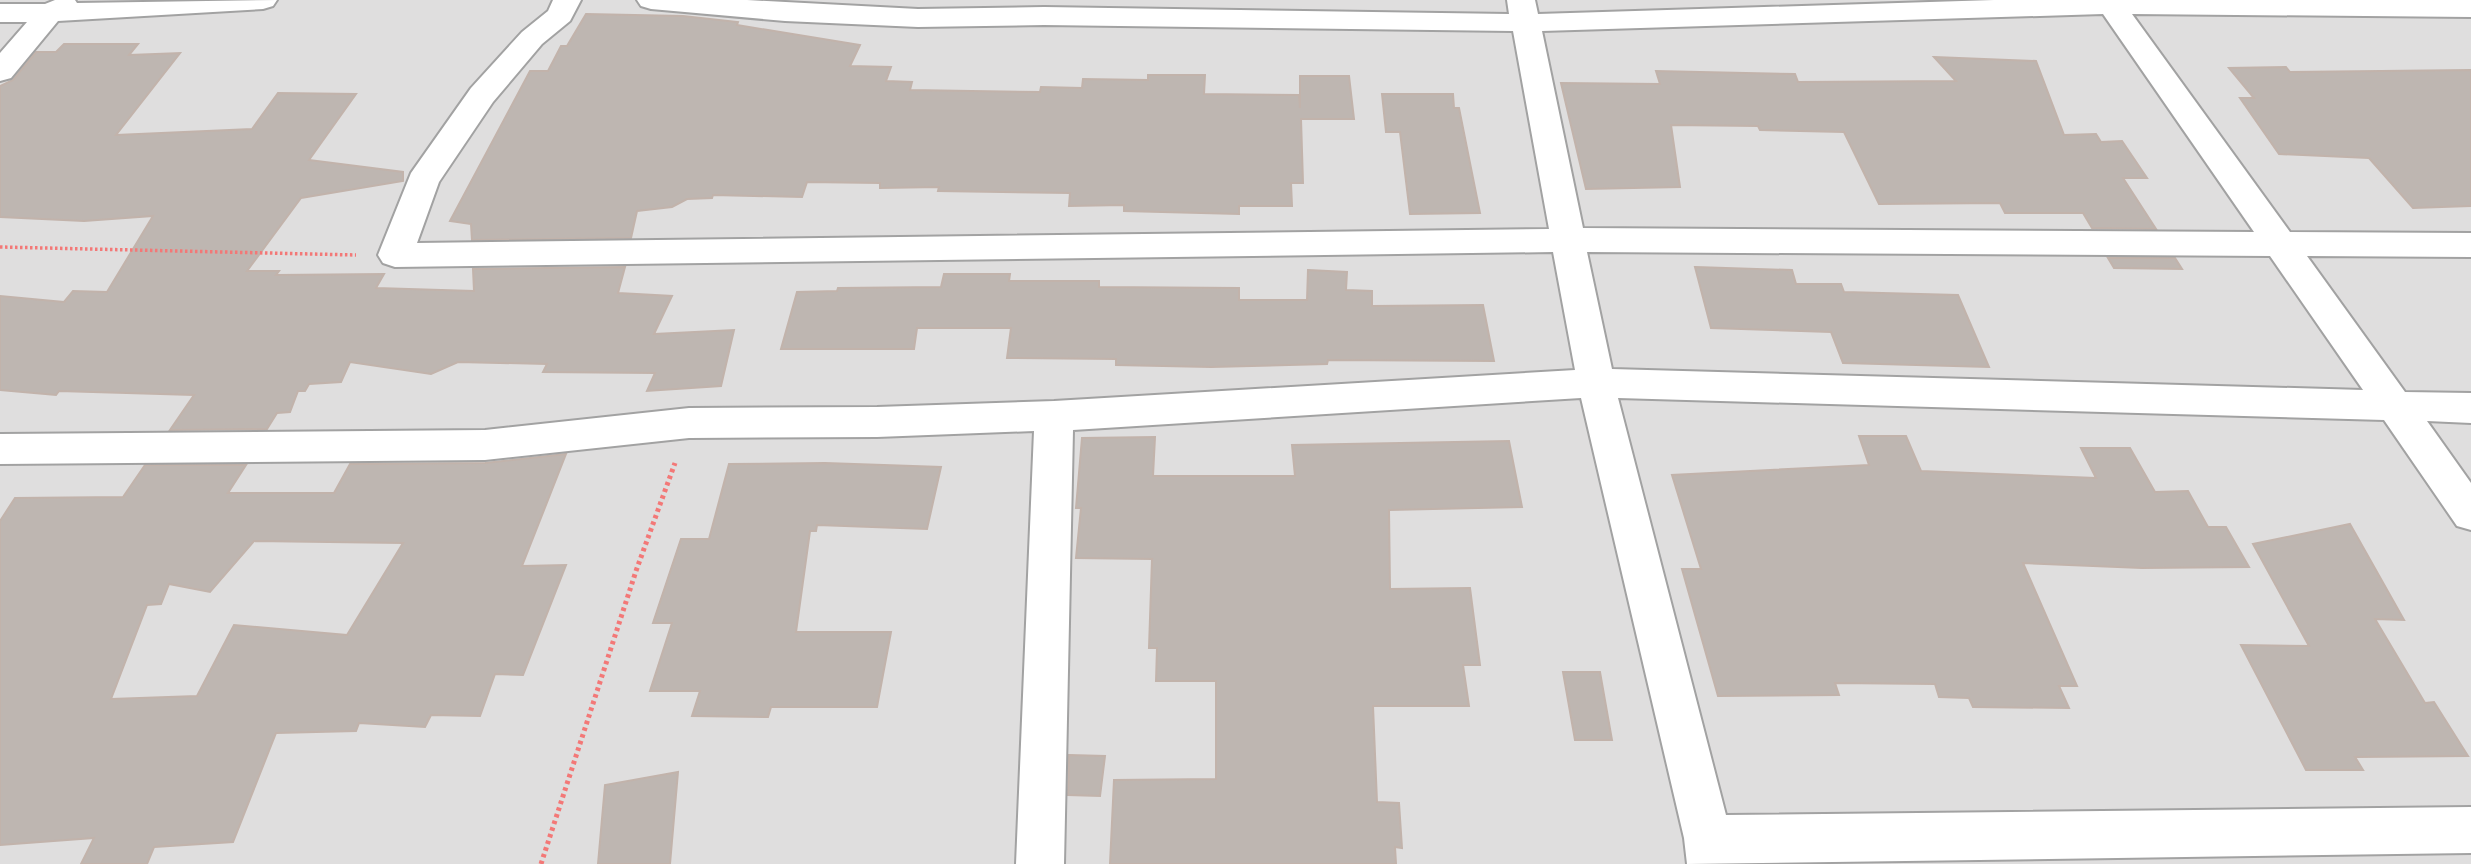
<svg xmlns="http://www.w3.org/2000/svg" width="2471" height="864" viewBox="0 0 2471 864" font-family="'Titillium Web',sans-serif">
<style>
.residential{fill:#dfdede}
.building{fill:#beb6b1;stroke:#c2b3ab;stroke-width:2;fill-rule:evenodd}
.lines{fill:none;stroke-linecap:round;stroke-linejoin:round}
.minor-casing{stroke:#a2a2a2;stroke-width:4}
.path-far1{stroke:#f37877;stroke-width:3.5;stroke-dasharray:2.5 2.5;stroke-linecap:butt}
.path{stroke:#f37877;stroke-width:5;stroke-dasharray:3.5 3.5;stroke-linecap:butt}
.minor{fill:#fff;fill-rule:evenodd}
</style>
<rect width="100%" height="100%" fill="#f1ede8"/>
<rect class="residential" x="0" y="0" width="2471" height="864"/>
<g class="building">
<polygon points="586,14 683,16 738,22 737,25 860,45 850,66 891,67 886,81 912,82 910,90 1040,92 1041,87 1082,88 1083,79 1148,80 1148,75 1205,75 1204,94 1299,95 1300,108 1300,76 1349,76 1354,119 1301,119 1303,183 1291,183 1292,206 1239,206 1239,214 1124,211 1124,205 1069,206 1070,193 938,191 939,187 880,188 880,183 807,182 802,197 713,195 712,198 687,199 672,207 637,211 631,238 472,240 471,224 450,221 530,71 548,71 561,46 567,46"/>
<polygon points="64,44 138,44 129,55 180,53 116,135 252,129 278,93 356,94 309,160 403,172 403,181 301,198 247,271 279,271 276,275 384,274 376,288 474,291 473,269 625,267 618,293 672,296 654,334 734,330 721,386 647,391 655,373 543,372 547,364 458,362 431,374 350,362 341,382 309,384 305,391 298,391 290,412 277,413 267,429 170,430 194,395 59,391 56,395 0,390 0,296 64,302 73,291 107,292 153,216 84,221 0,217 0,86 13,80 36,52 56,52"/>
<polygon points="1934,57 2036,61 2064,135 2096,134 2101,142 2122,141 2147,178 2123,178 2156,229 2092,228 2083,213 2005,213 2000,203 1879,204 1844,132 1760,130 1758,126 1671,125 1680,187 1586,189 1561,83 1660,84 1656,71 1795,74 1798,82 1956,81"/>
<polygon points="2286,67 2290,72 2471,70 2471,206 2413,208 2369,158 2279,154 2240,98 2254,98 2229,68"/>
<polygon points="1382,94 1453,94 1454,108 1459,108 1480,213 1410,214 1400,132 1386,132"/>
<polygon points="2108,258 2175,258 2182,269 2114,268"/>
<polygon points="1695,267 1792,270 1796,284 1841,284 1844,292 1958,295 1989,367 1843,363 1831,332 1711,328"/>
<polygon points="1308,270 1347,272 1346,290 1372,291 1372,306 1483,305 1494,361 1328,360 1327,364 1211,367 1116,365 1116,359 1007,358 1011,328 917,328 914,349 781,349 797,292 837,291 838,288 941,287 944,274 1010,274 1009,281 1099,281 1099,287 1239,288 1239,300 1307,300"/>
<polygon points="1859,436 1906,436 1921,471 2096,478 2081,448 2130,448 2155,492 2188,491 2208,527 2226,527 2249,567 2142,568 2023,563 2077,686 2059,686 2069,708 1973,707 1969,698 1939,697 1935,684 1835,683 1839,695 1718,696 1682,569 1701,569 1672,475 1869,465"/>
<polygon points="1155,437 1153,476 1295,476 1292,445 1509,441 1522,507 1389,510 1390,589 1470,588 1480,665 1463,665 1469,706 1373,706 1377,802 1399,803 1402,848 1395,847 1396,864 1110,864 1114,780 1216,779 1216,681 1156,681 1157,648 1149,648 1152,559 1076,558 1081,508 1076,508 1082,438"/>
<path d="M566,454l-44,112 44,-1 -43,110 -28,-1 -15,42 -49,-1 -6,12 -66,-4 -3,8 -80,2 -43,109 -79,5 -7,17h-66l13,-26 -94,7v-324l15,-23 108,-1 22,-32h101l-18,28h106l16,-29 135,-1zM254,541l149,2 -56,92 -113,-10 -37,71 -86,3 36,-94 14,-1 8,-20 41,8z"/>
<polygon points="825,463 941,467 927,529 817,525 816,531 810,531 796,632 891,632 877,707 771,707 768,717 692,716 700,691 650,691 672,623 653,623 681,539 709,539 729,464"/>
<polygon points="2350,524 2404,620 2375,619 2425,703 2434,702 2468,756 2355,757 2363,770 2306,770 2241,645 2309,646 2253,544"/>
<polygon points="1563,672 1600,672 1612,740 1575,740"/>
<polygon points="1069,755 1105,756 1100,796 1068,795"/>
<polygon points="678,772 670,864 598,864 605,785"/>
</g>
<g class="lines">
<g class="minor-casing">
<g id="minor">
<polygon points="55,0 75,0 77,3 277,0 273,6 263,9 58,21 11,78 0,81 0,53 27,22 0,22 0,4 45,4"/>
<path d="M553,0h28l-11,21 -28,23 -49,58 -54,80 -22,61 1132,-14 -36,-198 -469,-6 -126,2 -133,-6 -134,-12 -10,-3 -4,-6h110l171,9 126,-2 465,7 -2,-14h28l3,14 456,-14h477v17l-339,-3 158,218 181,1v24l-164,-1 98,136 66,1v30l-44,-2 44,62v47l-14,-4 -73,-106 -766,-22 108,417 745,-8v46l-784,11 -3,-26 -103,-440 -508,32 -9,434h-48l18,-433 -157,6 -188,1 -204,22 -485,4v-30l485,-4 204,-22 188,-1 177,-6 521,-31 -22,-118 -1158,15 -12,-4 -5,-8 33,-82 60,-85 51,-56 26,-21zM2103,14l151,218 -671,-4 -41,-197zM1587,252l683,4 93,134 -751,-21z"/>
</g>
</g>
<polyline class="path-far1" points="0,247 356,255"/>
<polyline class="path" points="541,864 636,571 675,463"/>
<use href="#minor" class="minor"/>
</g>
</svg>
